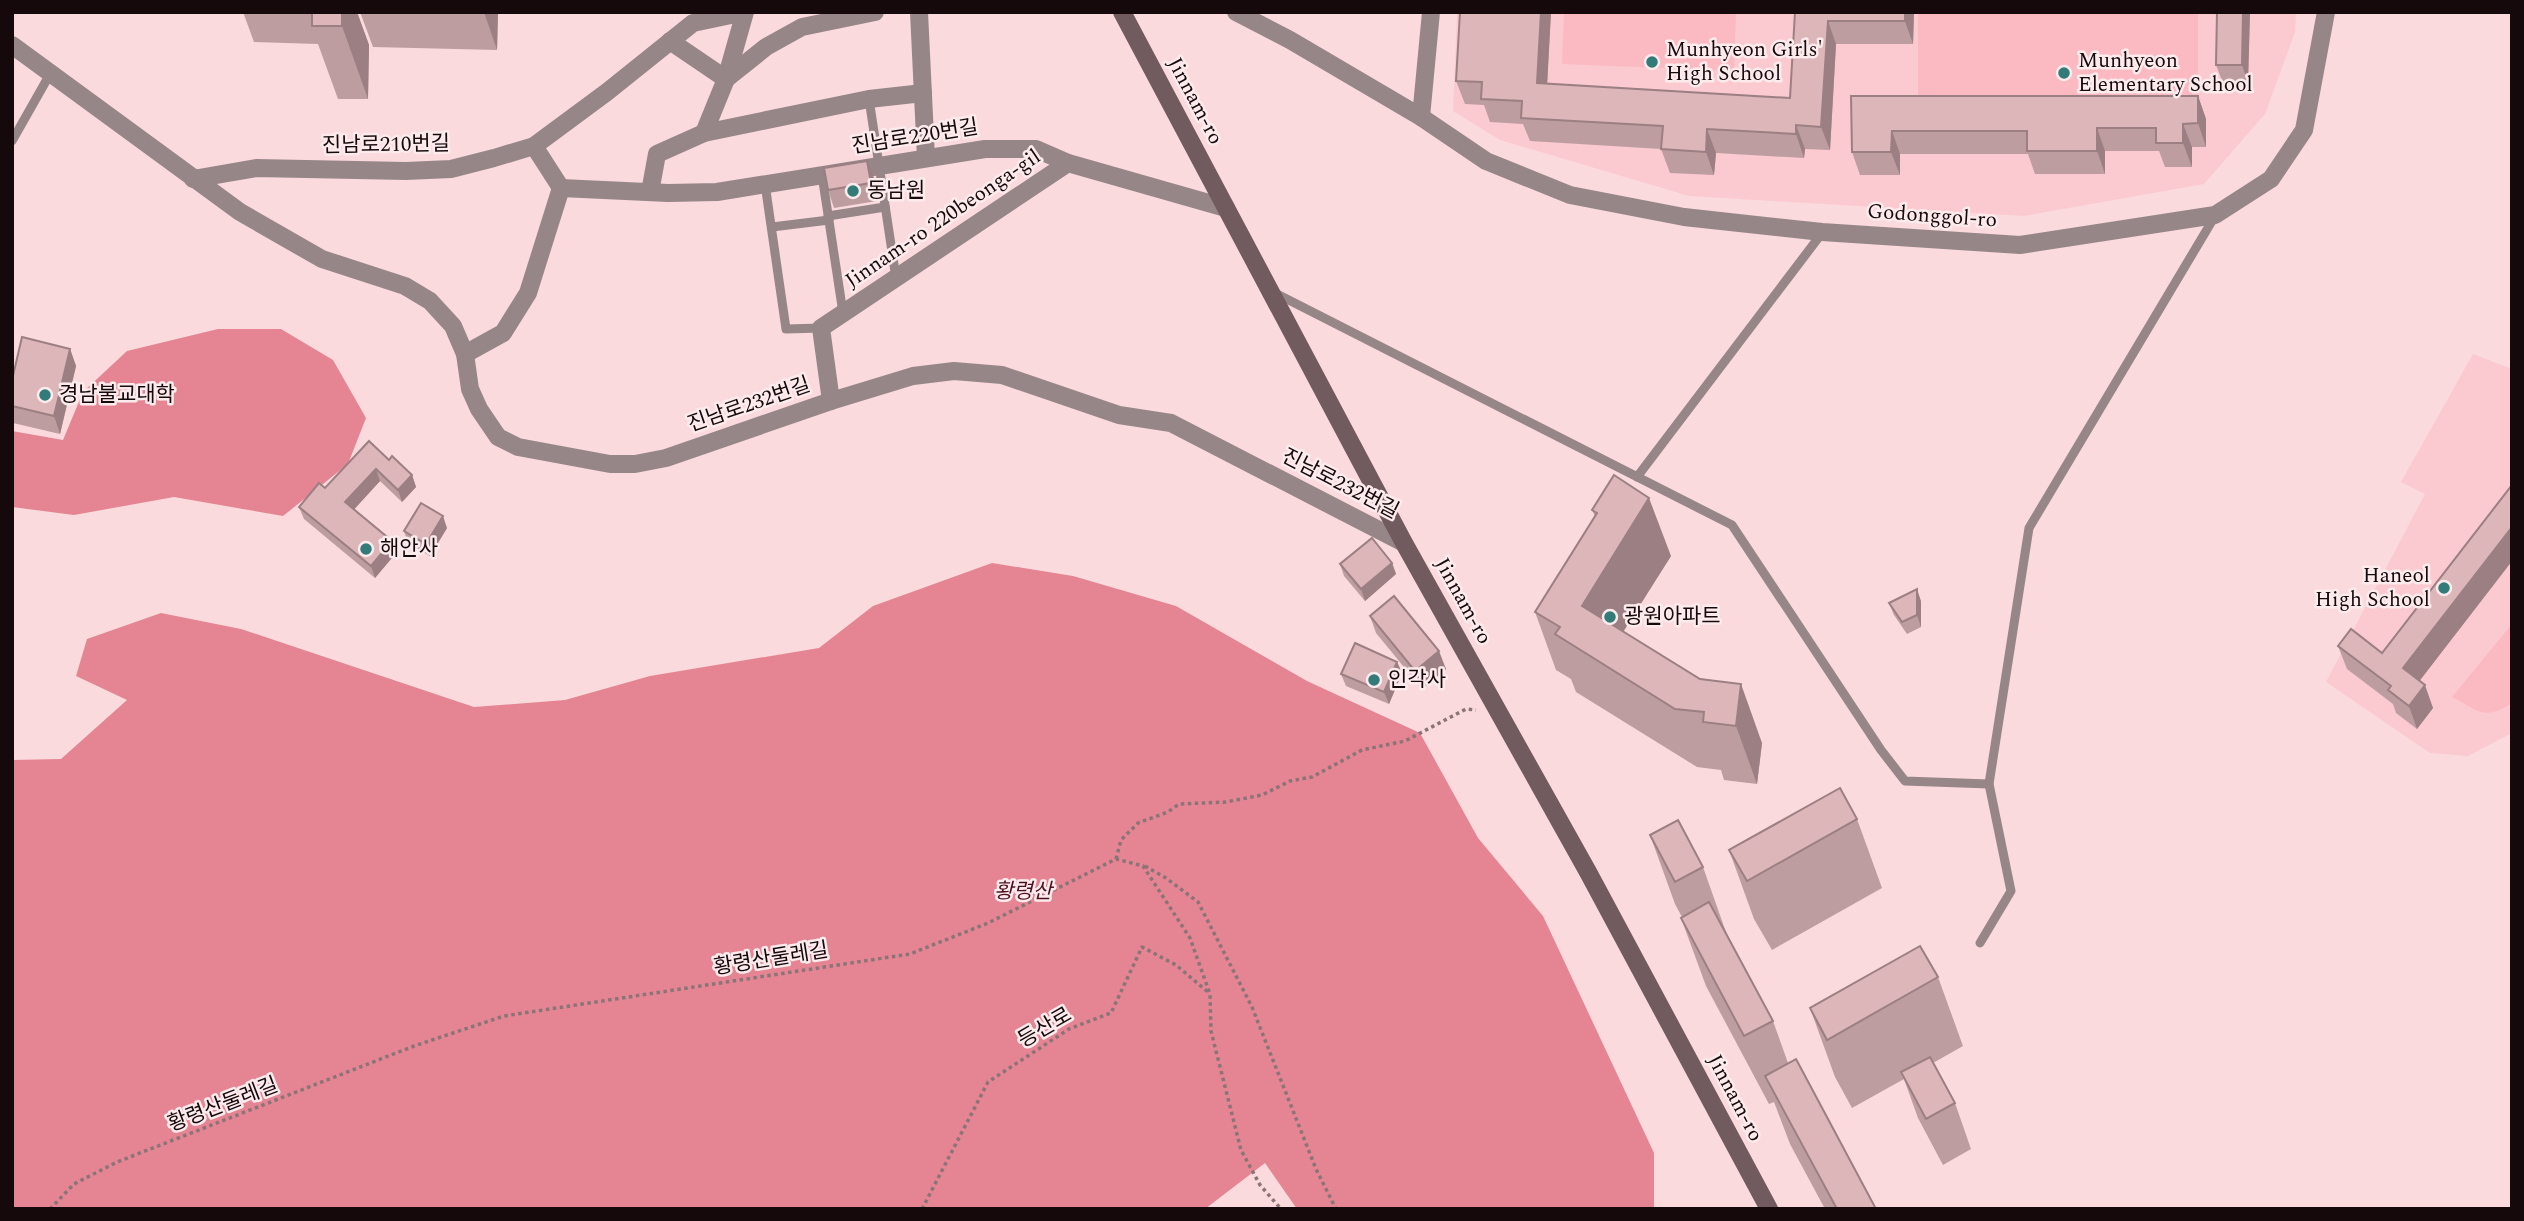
<svg xmlns="http://www.w3.org/2000/svg" width="2524" height="1221" viewBox="0 0 2524 1221" font-family="Spectral,'Noto Sans KR',serif">
<style>
.built{fill:#fbcad0}
.green{fill:#fbbac2}
.forest{fill:#e58593}
.lines{fill:none;stroke-linecap:round;stroke-linejoin:round}
.path{stroke:#8b7477;stroke-width:3.5;stroke-dasharray:3.5 3.5;stroke-linecap:butt}
.service{stroke:#978688;stroke-width:9}
.minor{stroke:#978688;stroke-width:18}
.tertiary{stroke:#978688;stroke-width:18}
.secondary{stroke:#725b5e;stroke-width:18}
.wall{fill:#be9da0}
.shaded-wall{fill:#9b7f82}
.building{fill:#ddb6ba;stroke:#9b7f82;stroke-width:2}
.poi-dot{fill:#337b78;stroke:#fcebed;stroke-width:2.5}
.labels{text-anchor:middle;dominant-baseline:central;stroke-width:5;stroke-linejoin:round;paint-order:stroke}
.poi-label{font-size:21px;fill:#16090b;stroke:#fcebed;text-anchor:start}
.street-label{font-size:21px;fill:#16090b;stroke:#fcebed}
.park-label{font-size:21px;font-style:italic;fill:#4c111f;stroke:#fcebed}
</style>
<rect width="100%" height="100%" fill="#fadadd"/>
<g class="built">
<polygon points="1457,12 2296,12 2295,32 2265,114 2204,184 2024,216 1689,196 1500,140 1453,111"/>
<polygon points="2473,354 2512,369 2512,733 2468,756 2430,753 2326,682 2425,494 2401,482"/>
</g>
<g class="green">
<polygon points="1564,12 1736,12 1734,71 1562,64"/>
<polygon points="1918,12 2198,12 2198,99 1918,98"/>
<path d="M2512,624v79c-28,18 -33,8 -60,-6z"/>
</g>
<g class="forest">
<polygon points="218,329 281,329 333,360 366,418 348,464 283,516 174,497 74,515 12,507 12,431 63,440 83,392 127,351"/>
<polygon points="992,563 1073,576 1176,606 1307,681 1420,733 1478,838 1543,916 1654,1153 1654,1209 1297,1209 1265,1163 1205,1209 12,1209 12,760 61,759 127,700 76,676 87,639 161,613 241,629 474,707 565,700 650,676 819,648 873,606"/>
</g>
<g class="lines">
<g class="path">
<polyline points="1116,859 1121,840 1138,823 1168,812 1179,804 1226,802 1262,795 1290,781 1312,777 1362,750 1405,741 1466,709 1476,710"/>
<polyline points="1145,866 1166,878 1198,902 1252,1007 1316,1169 1336,1209"/>
<polyline points="50,1209 74,1184 117,1162 414,1046 504,1016 910,954 988,923 1116,859 1143,866 1190,938 1210,994 1211,1031 1241,1150 1260,1185 1281,1209"/>
<polyline points="922,1209 988,1082 1069,1029 1111,1013 1142,947 1176,965 1208,992"/>
</g>
<g class="service">
<polyline points="869,99 896,278"/>
<polyline points="12,141 50,74"/>
<polyline points="822,175 843,313"/>
<polyline points="765,184 786,329 821,328"/>
<polyline points="828,216 885,207"/>
<polyline points="772,227 829,220"/>
<polyline points="1273,292 1732,525 1881,750 1905,781 1989,784"/>
<polyline points="1637,477 1822,233"/>
<polyline points="1980,943 2011,891 1989,784 2029,528 2215,216"/>
</g>
<g class="minor">
<polyline points="919,12 926,158"/>
<polyline points="670,41 726,79"/>
<polyline points="12,45 240,212 322,259 405,286 430,301 453,326 465,354 470,389 479,409 498,437 518,447 610,464 635,464 666,458 831,401 913,376 954,371 1002,375 1119,415 1171,423 1404,543"/>
<polyline points="726,79 766,47 802,27 875,12"/>
<polyline points="1421,117 1431,12"/>
<polyline points="534,146 561,188"/>
<polyline points="193,179 256,168 406,171 451,169 494,158 534,146 607,92 693,23 745,12 726,79 704,133"/>
<polyline points="561,188 668,193 717,192 985,149 1036,149 1068,163 1226,208"/>
<polyline points="650,192 657,154 704,133 869,99 923,93"/>
<polyline points="465,354 503,333 528,293 561,188"/>
<polyline points="831,401 821,328 1068,163"/>
</g>
<polyline class="tertiary" points="1236,12 1290,40 1421,117 1486,161 1570,195 1684,217 1822,232 2020,245 2215,215 2271,179 2304,130 2326,12"/>
<polyline class="secondary" points="1122,12 1404,543 1588,872 1769,1209"/>
</g>
<g class="wall">
<polygon points="243,12 357,12 369,45 368,99 338,99 318,44 254,42"/>
<polygon points="360,12 498,12 497,50 373,47"/>
<polygon points="1551,12 1547,84 1790,98 1795,12 1914,12 1913,44 1836,44 1830,150 1805,149 1804,158 1716,153 1714,175 1670,173 1661,149 1530,141 1523,124 1490,122 1484,105 1465,104 1456,81"/>
<polygon points="2217,12 2250,12 2248,83 2223,83 2216,65"/>
<polygon points="1851,96 2198,96 2206,119 2206,147 2192,147 2192,167 2165,167 2159,151 2105,151 2105,174 2035,174 2028,154 1900,154 1900,175 1860,175 1852,152"/>
<polygon points="874,178 877,201 834,208 828,190"/>
<polygon points="70,349 76,366 60,434 13,423 12,380"/>
<polygon points="389,460 412,475 416,487 402,502 380,481 354,509 396,553 375,578 304,519 299,507 325,488"/>
<polygon points="2512,485 2512,561 2419,681 2433,708 2417,729 2396,713 2393,704 2347,669 2338,646 2382,653"/>
<polygon points="1592,510 1671,556 1623,631 1762,743 1757,784 1724,780 1721,770 1697,767 1576,692 1571,679 1556,670 1535,612 1595,516"/>
<polygon points="447,528 430,556 408,543 404,531"/>
<polygon points="1392,563 1396,574 1365,601 1344,576 1340,564"/>
<polygon points="1921,601 1921,627 1907,634 1894,615 1889,603"/>
<polygon points="1370,616 1446,669 1422,689 1376,633"/>
<polygon points="1397,662 1402,673 1389,704 1346,686 1341,674"/>
<polygon points="1857,819 1882,888 1772,950 1754,919 1729,850"/>
<polygon points="1650,835 1703,867 1727,935 1773,1021 1788,1063 1876,1209 1825,1209 1790,1144 1774,1102 1769,1104 1706,986 1681,918 1682,917 1675,904"/>
<polygon points="1938,977 1963,1046 1933,1063 1955,1103 1971,1149 1943,1165 1918,1118 1904,1079 1852,1108 1835,1077 1810,1008"/>
</g>
<g class="shaded-wall">
<polygon points="342,12 357,12 369,45 368,99 342,26"/>
<polygon points="484,12 498,12 497,50"/>
<polygon points="1541,12 1551,12 1546,106 1537,83"/>
<polygon points="1905,12 1914,12 1913,44 1905,21"/>
<polygon points="2243,12 2250,12 2248,83 2242,65"/>
<polygon points="1828,21 1836,44 1830,150 1821,127"/>
<polygon points="2198,96 2206,119 2206,147 2198,123"/>
<polygon points="2183,124 2192,147 2192,167 2183,143"/>
<polygon points="1796,125 1805,149 1804,158 1796,134"/>
<polygon points="2097,128 2105,151 2105,174 2097,151"/>
<polygon points="1707,129 1716,153 1714,175 1706,152"/>
<polygon points="1892,131 1900,154 1900,175 1891,152"/>
<polygon points="867,161 874,178 877,201 871,183"/>
<polygon points="70,349 76,366 60,434 54,416"/>
<polygon points="376,469 380,481 350,514 345,502"/>
<polygon points="412,475 416,487 402,502 398,490"/>
<polygon points="1649,498 1671,556 1603,664 1582,606"/>
<polygon points="443,516 447,528 430,556 426,544"/>
<polygon points="2512,527 2512,561 2411,692 2403,668"/>
<polygon points="392,541 396,553 375,578 371,566"/>
<polygon points="1392,563 1396,574 1365,601 1361,589"/>
<polygon points="1917,589 1921,601 1921,627 1917,615"/>
<polygon points="1439,651 1446,669 1422,689 1415,671"/>
<polygon points="1397,662 1402,673 1389,704 1384,692"/>
<polygon points="1741,684 1762,743 1757,784 1736,726"/>
<polygon points="2425,685 2433,708 2417,729 2409,706"/>
</g>
<g class="building">
<rect x="312" y="12" width="30" height="14"/>
<polygon points="1460,12 1541,12 1537,83 1790,98 1795,12 1905,12 1905,21 1828,21 1821,127 1796,125 1796,134 1707,129 1706,152 1661,149 1663,126 1521,118 1522,101 1481,99 1482,82 1456,81"/>
<polygon points="2217,12 2243,12 2242,65 2216,65"/>
<polygon points="1851,96 2198,96 2198,123 2183,124 2183,143 2156,143 2156,128 2097,128 2097,151 2027,151 2027,131 1892,131 1891,152 1852,152"/>
<polygon points="867,161 871,183 828,190 824,168"/>
<polygon points="22,337 70,349 54,416 12,406 12,380"/>
<polygon points="369,441 389,460 392,456 412,475 398,490 376,469 345,502 392,541 371,566 299,507 319,483 325,488"/>
<polygon points="1614,475 1649,498 1582,606 1700,679 1741,684 1736,726 1703,722 1704,712 1675,709 1555,634 1560,627 1535,612 1597,513 1592,510"/>
<polygon points="2512,485 2512,527 2403,668 2425,685 2409,706 2388,690 2391,686 2338,646 2351,629 2382,653"/>
<polygon points="421,503 443,516 426,544 404,531"/>
<polygon points="1372,538 1392,563 1361,589 1340,564"/>
<polygon points="1917,589 1917,615 1902,622 1889,603"/>
<polygon points="1394,596 1439,651 1415,671 1370,616"/>
<polygon points="1355,643 1397,662 1384,692 1341,674"/>
<polygon points="1840,788 1857,819 1747,881 1729,850"/>
<polygon points="1678,820 1703,867 1675,882 1650,835"/>
<polygon points="1709,902 1773,1021 1744,1036 1681,918"/>
<polygon points="1920,946 1938,977 1827,1040 1810,1008"/>
<polygon points="1930,1057 1955,1103 1926,1119 1901,1072"/>
<polygon points="1796,1059 1876,1209 1837,1209 1765,1076"/>
</g>
<g class="poi-dot">
<circle cx="1652" cy="62" r="7"/>
<circle cx="2064" cy="73" r="7"/>
<circle cx="853" cy="191" r="7"/>
<circle cx="45" cy="395" r="7"/>
<circle cx="366" cy="549" r="7"/>
<circle cx="2444" cy="588" r="7"/>
<circle cx="1610" cy="617" r="7"/>
<circle cx="1374" cy="680" r="7"/>
</g>
<g class="labels">
<g class="poi-label">
<text x="1666" y="50">Munhyeon Girls'<tspan x="1666" dy="24">High School</tspan></text>
<text x="2078" y="61">Munhyeon<tspan x="2078" dy="24">Elementary School</tspan></text>
<text x="867" y="191">동남원</text>
<text x="59" y="395">경남불교대학</text>
<text x="380" y="549">해안사</text>
<text x="2430" y="576" text-anchor="end">Haneol<tspan x="2430" dy="24">High School</tspan></text>
<text x="1624" y="617">광원아파트</text>
<text x="1388" y="680">인각사</text>
</g>
<g class="street-label">
<text transform="translate(1195 101) rotate(62)">Jinnam-ro</text>
<text transform="translate(915 137) rotate(-9)">진남로220번길</text>
<text transform="translate(386 145) rotate(-1)">진남로210번길</text>
<text transform="translate(1932 216) rotate(4)">Godonggol-ro</text>
<text transform="translate(943 219) rotate(-34)">Jinnam-ro 220beonga-gil</text>
<text transform="translate(749 405) rotate(-19)">진남로232번길</text>
<text transform="translate(1340 484) rotate(27)">진남로232번길</text>
<text transform="translate(1463 601) rotate(61)">Jinnam-ro</text>
<text transform="translate(771 959) rotate(-9)">황령산둘레길</text>
<text transform="translate(1045 1028) rotate(-30)">등산로</text>
<text transform="translate(1735 1098) rotate(62)">Jinnam-ro</text>
<text transform="translate(223 1105) rotate(-21)">황령산둘레길</text>
</g>
<g class="park-label">
<text x="1023" y="892">황령산</text>
</g>
</g>
<rect width="2524" height="1221" fill="none" stroke="#16090b" stroke-width="28"/>
</svg>
